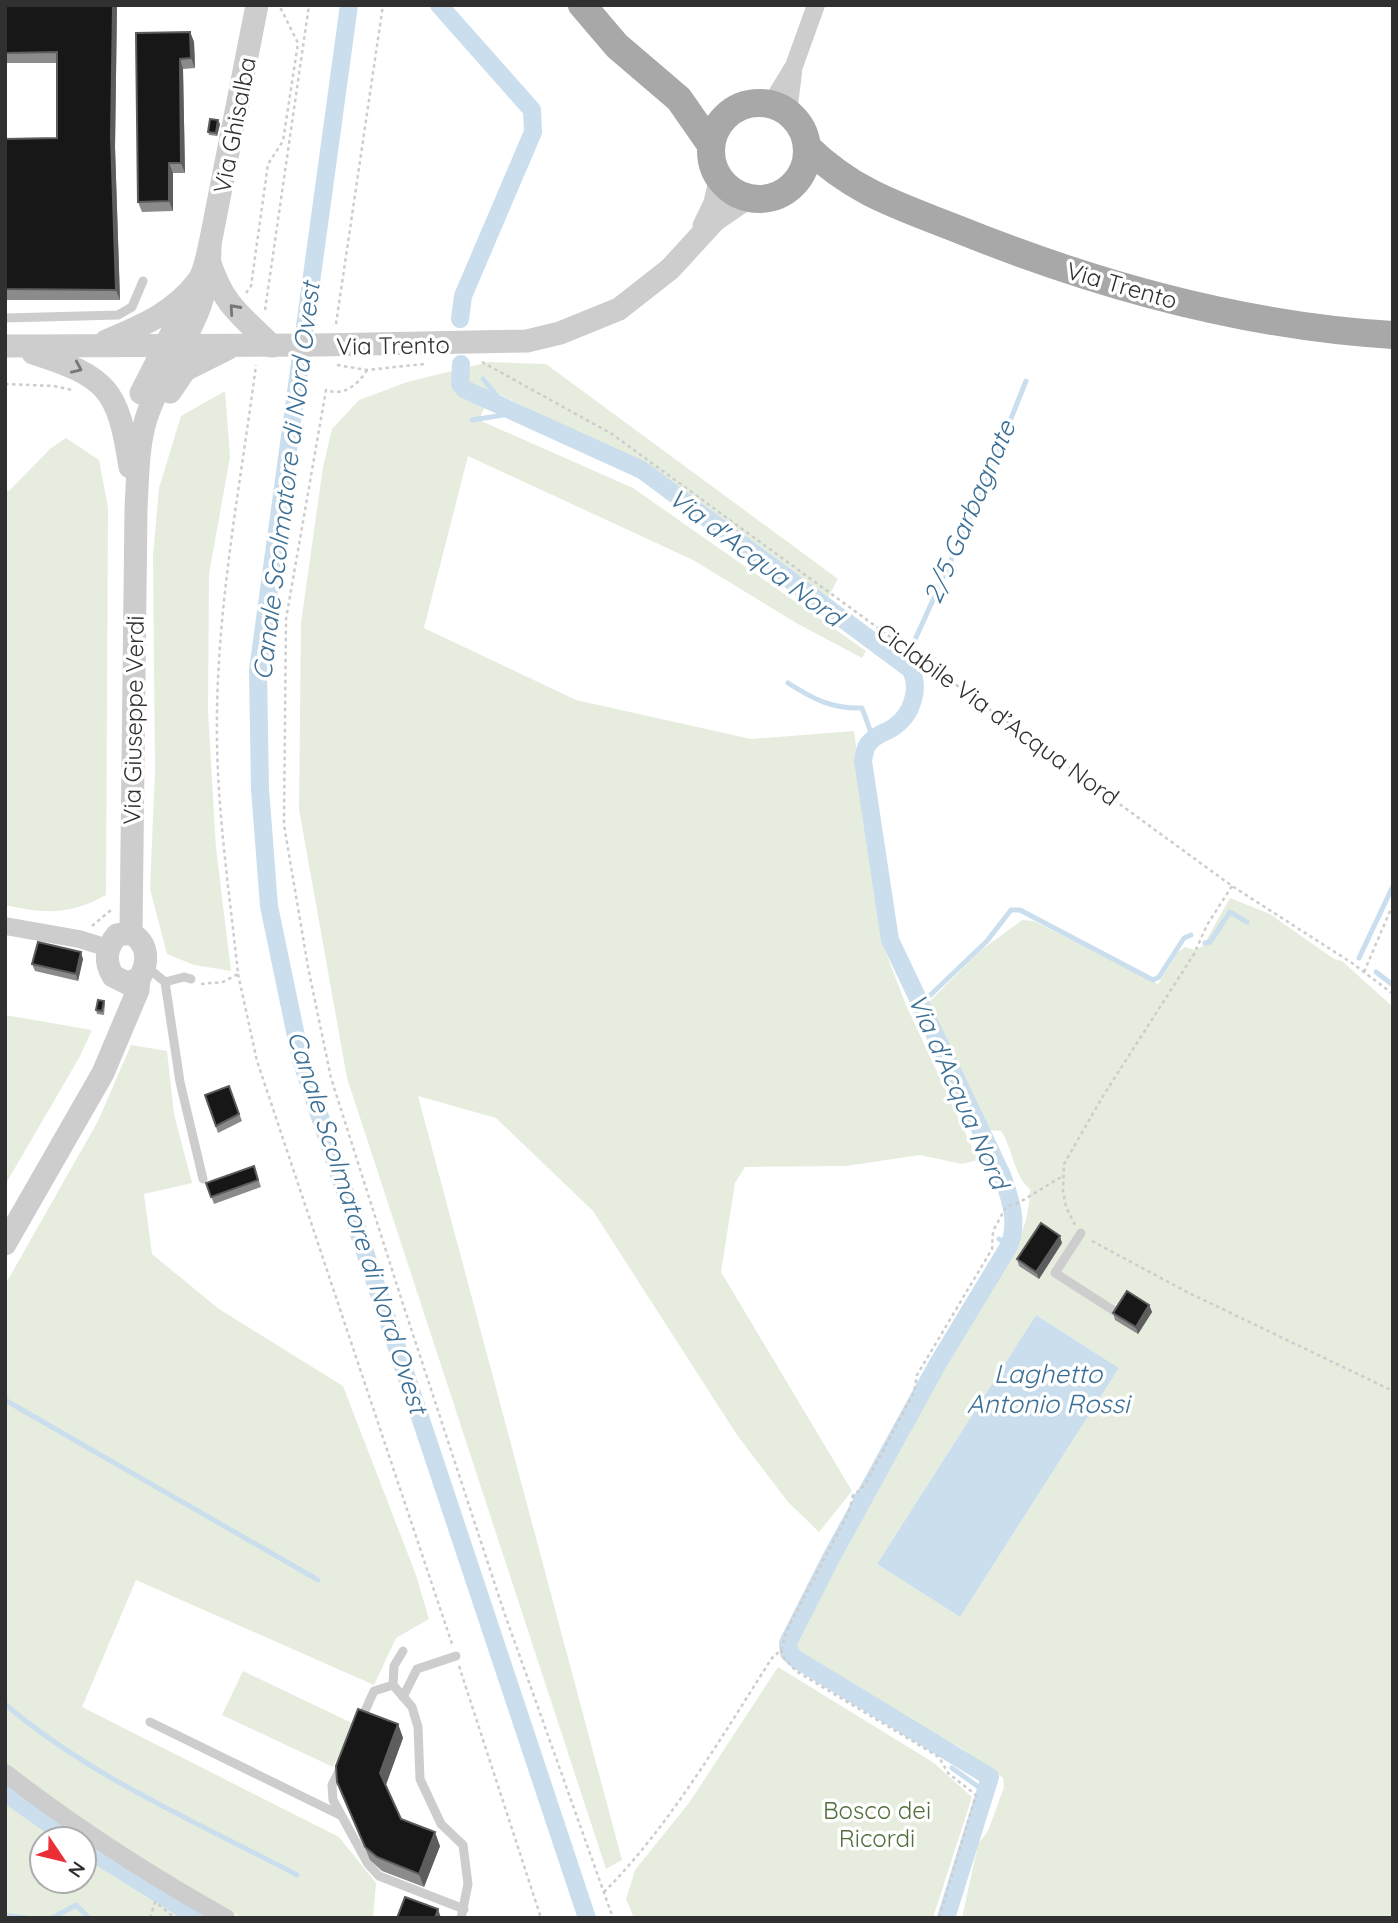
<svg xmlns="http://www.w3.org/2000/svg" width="1398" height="1923" viewBox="0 0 1398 1923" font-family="Quicksand,sans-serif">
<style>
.green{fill:#e6edde;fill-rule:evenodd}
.water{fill:#cadeed}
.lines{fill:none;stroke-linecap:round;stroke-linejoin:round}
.stream{stroke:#cadeed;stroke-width:5}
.canal{stroke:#cadeed;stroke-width:18}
.path{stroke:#cdcdcd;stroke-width:2.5;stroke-dasharray:3.5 3.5;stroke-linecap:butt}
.service{stroke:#cdcdcd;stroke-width:9}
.minor{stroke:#cdcdcd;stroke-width:18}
.tertiary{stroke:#cdcdcd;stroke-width:23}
.primary{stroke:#a8a8a8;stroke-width:28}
.wall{fill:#8b8b8b}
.shaded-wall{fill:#5d5d5d}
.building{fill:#171717;stroke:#5d5d5d;stroke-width:2}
.oneway{stroke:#777}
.labels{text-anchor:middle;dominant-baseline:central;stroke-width:7;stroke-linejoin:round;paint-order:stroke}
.street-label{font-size:24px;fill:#303030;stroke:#fff}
.park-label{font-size:24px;fill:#516e3c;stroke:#fff}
.water-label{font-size:26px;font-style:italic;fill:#3b6f95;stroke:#fff}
</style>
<rect width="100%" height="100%" fill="#fff"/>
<g class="green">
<polygon points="489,362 546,364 838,579 827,599 646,466 492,391 479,420 633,488 866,651 862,658 798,624 693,560 468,456 424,628 576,700 751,739 854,731 883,945 906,1005 978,1160 962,1164 920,1155 846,1166 745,1167 735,1183 721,1272 852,1491 819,1532 788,1502 737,1435 593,1211 496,1118 418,1096 622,1860 606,1869 347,1078 299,809 301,623 323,467 332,429 359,400 407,382"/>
<polygon points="225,391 230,457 209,574 208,712 216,848 231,971 194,965 167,954 150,889 155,771 153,556 159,488 181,416"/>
<path d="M66,438l33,22 9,48 -2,387c-36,20 -61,19 -101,10v-414h4l42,-43z"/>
<path d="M1230,898l40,16 64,45 8,2 51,46v911h-431l16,-74 10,-13 16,-44 -1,-9 -42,-30 -80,-42 -21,-18 -45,-24 -21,-17 110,-213 86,-147c23,-27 40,-64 40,-98 -16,-11 -17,-41 -29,-58l-14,-1 -3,-4 -57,-122 53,-53 42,-31 12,1 124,63 20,-32 7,-5 10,3 8,-4zM1036,1315l83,53 -159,249 -83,-53z"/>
<polygon points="5,1015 92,1030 79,1058 5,1185"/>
<polygon points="131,1045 167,1051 174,1114 192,1183 144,1194 152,1254 219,1309 343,1386 416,1575 429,1619 396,1638 374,1685 136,1580 82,1707 339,1837 376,1883 373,1918 242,1918 178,1884 54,1803 5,1765 5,1285 98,1121"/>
<polygon points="778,1667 934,1763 972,1797 933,1918 634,1918 626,1899 635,1870 689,1803"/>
<polygon points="243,1671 354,1724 333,1767 222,1715"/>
<polygon points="5,1784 84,1839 42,1839 42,1881 84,1881 84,1839 210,1918 5,1918"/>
</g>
<polygon class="water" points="1036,1315 1119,1368 960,1617 877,1564"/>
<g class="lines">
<g class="stream">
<polyline points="483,379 507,408"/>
<polyline points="472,420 517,413"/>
<polyline points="913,644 978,501 1026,381"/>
<polyline points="901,663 904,659"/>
<path d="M788,683c25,16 44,26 74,25l11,30"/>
<polyline points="1205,943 1210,942 1230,912 1247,922"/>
<polyline points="1359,958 1393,886"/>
<polyline points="1376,972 1393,985"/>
<polyline points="920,1005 987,941 1011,910 1020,910 1153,980 1159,977 1184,938 1191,935"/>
<polyline points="999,1239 1009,1246"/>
<polyline points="5,1400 318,1580"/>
<polyline points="854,1496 862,1500"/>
<path d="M5,1704c85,73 194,119 292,171"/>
<polyline points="952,1768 987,1793"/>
<polyline points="5,1915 27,1918"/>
<polyline points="52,1918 76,1905 89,1918"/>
</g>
<g class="canal">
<polyline points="349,5 258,670 260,789 269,906 301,1060 587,1918"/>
<polyline points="439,5 532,110 533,132 463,296 460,319"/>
<path d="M461,364l-1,20 4,5 178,81 268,199c11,18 2,46 -16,58 -7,5 -17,7 -23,14 -6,5 -7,13 -8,20l27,179 112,235c8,23 17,47 7,71l-72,119 -106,193 -43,85 1,10 7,6 194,118 -44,141"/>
<polyline points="5,1793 71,1839"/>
<polyline points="84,1847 198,1918"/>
</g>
<g class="path">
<polyline points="246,293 251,286 268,164 283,141 298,43 279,5"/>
<polyline points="265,310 309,5"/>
<polyline points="336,324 383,5"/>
<polyline points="482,362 612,434 1232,886 1352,963 1393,994"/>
<polyline points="337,365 367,370 424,364"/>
<path d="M367,370c-8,14 -24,27 -41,20l-40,229 -2,206 24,142 23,111 71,223 102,311 109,306"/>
<polyline points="5,384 54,386 72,390"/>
<polyline points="92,926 111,910"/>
<polyline points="1364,972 1393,904"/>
<polyline points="238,974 257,1061 452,1644"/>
<path d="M201,984l22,-2 15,-8c-8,-77 -20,-156 -21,-234 -2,-126 23,-251 39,-375"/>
<polyline points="1075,1225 1066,1207 1063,1191 1064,1164 1103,1096 1194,954 1207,925 1232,886"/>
<polyline points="1092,1241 1187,1292 1393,1391"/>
<polyline points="781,1650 784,1658 796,1671 939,1757 948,1773 976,1795 939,1918"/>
<polyline points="459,1666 541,1918"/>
<path d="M604,1892c65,-65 118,-156 168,-234l9,-8 5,-18 63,-120 4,-16 12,-11 49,-93 3,-17 75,-126 1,-18 13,-24 14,-5 41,-25"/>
<polyline points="150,1918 155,1902 175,1918"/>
</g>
<g class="service">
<polyline points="5,318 118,315 132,307 143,281"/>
<polyline points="147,967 165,982 184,977 191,979"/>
<polyline points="165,982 180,1082 203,1179"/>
<polyline points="1081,1233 1055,1273 1119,1314"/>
<polyline points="403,1651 394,1666 393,1685 412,1707 418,1727 420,1779 441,1824 463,1845 468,1884 461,1918"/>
<polyline points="403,1697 417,1669 456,1656"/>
<polyline points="150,1722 340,1815"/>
<polyline points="360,1722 374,1691 393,1685"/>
<polyline points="341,1767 332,1785 333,1800 368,1864 379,1876 464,1909"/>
</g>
<g class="minor">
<polyline points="771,104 794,66 816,5"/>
<polyline points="788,112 793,73"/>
<polyline points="5,926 79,939 108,948"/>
<path d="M5,1773c70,54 144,102 221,145"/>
</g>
<g class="tertiary">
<polyline points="704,226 715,203 720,180"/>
<path d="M210,263c14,43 31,52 62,83"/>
<path d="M106,341c35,-15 68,-28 92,-60 7,-9 9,-26 12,-37l47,-239"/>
<polyline points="5,346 319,345 527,341 560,333 619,309 670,269 715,220 747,198"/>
<path d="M33,353c75,24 85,36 97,114"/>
<polyline points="170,392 185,370 227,349"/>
<polyline points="141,393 189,299"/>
<path d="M131,933l5,-425c2,-32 1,-64 12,-95 23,-64 63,-93 62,-169"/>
<path d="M131,933c18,11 18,30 8,46l-12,4 -14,-7c-9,-15 -7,-28 4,-41z"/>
<polyline points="5,1244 103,1073 138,990 139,979"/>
</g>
<g class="primary">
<polyline points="582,5 617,46 679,99 711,145"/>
<circle cx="759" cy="151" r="48"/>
<path d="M808,148c48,46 92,58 152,82 139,56 283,96 433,105"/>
</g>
</g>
<g class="wall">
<polygon points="5,5 117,5 115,147 120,300 5,300 5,139 57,138 57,63 5,63"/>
<polygon points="190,32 194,42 195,68 183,69 185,173 173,173 173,211 142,212 138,202 136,33"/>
<polygon points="220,124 217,136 209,135 208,132"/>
<polygon points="83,959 78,981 35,971 32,964"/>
<polygon points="104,1001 105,1004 104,1015 97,1014 96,1010"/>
<polygon points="229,1086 242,1121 218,1133 205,1095"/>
<polygon points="254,1166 261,1187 214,1204 206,1183"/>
<polygon points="1062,1243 1039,1279 1019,1266 1017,1259"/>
<polygon points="1149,1305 1152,1312 1138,1334 1115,1320 1113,1313"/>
<polygon points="398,1724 403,1738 386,1785 401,1819 440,1846 424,1887 382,1871 370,1860 337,1782"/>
</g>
<g class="shaded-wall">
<polygon points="113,5 117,5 115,147 120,300 116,290 111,137"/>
<polygon points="190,32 194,42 195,68 191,58"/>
<polygon points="180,59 183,69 185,173 181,163"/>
<polygon points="218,120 220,124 217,136 216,133"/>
<polygon points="169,163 173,173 173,211 169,201"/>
<polygon points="81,952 83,959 78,981 76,974"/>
<polygon points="1060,1236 1062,1243 1039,1279 1036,1272"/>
<polygon points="1149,1305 1152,1312 1138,1334 1136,1327"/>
<polygon points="398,1724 403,1738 385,1787 380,1773"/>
<polygon points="435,1832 440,1846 424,1887 419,1874"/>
<polygon points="438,1909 441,1918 435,1918"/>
</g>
<g class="building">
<polygon points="5,5 113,5 111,137 116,290 5,289 5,139 57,138 57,52 5,53"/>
<polygon points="190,32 191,58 180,59 181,163 169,163 169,201 138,202 136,33"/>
<polygon points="210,119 218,120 216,133 208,132"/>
<polygon points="38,942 81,952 76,974 32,964"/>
<polygon points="98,1000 104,1001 102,1011 96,1010"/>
<polygon points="229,1086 239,1114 216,1126 205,1095"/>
<polygon points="254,1166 258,1180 211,1197 206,1183"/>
<polygon points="1041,1223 1060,1236 1036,1272 1017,1259"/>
<polygon points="1127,1291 1149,1305 1136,1327 1113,1313"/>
<polygon points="358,1709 398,1724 380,1773 401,1819 435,1832 419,1874 377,1857 365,1847 337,1782 336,1766"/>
<polygon points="405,1897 438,1909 435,1918 397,1918"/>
</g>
<defs><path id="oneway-chevron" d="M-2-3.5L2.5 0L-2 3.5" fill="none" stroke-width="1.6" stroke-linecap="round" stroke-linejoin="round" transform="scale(1.75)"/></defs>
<g class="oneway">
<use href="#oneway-chevron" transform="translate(234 309) rotate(-132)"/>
<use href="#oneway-chevron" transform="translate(77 368) rotate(24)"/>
</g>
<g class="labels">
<g class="street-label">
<text transform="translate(234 125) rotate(-79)">Via Ghisalba</text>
<text transform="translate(1122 285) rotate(16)">Via Trento</text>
<text transform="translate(393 345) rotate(-1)">Via Trento</text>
<text transform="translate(998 714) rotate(36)">Ciclabile Via d’Acqua Nord</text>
<text transform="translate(133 720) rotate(-89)">Via Giuseppe Verdi</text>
</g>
<g class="park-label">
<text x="877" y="1810">Bosco dei<tspan x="877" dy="28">Ricordi</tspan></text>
</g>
<g class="water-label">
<text transform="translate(286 481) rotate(-83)">Canale Scolmatore di Nord Ovest</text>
<text transform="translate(969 512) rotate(-67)">2/5 Garbagnate</text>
<text transform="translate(756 557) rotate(37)">Via d'Acqua Nord</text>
<text transform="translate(959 1091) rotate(66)">Via d'Acqua Nord</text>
<text transform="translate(358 1222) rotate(72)">Canale Scolmatore di Nord Ovest</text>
<text x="1048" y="1373">Laghetto<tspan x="1048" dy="30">Antonio Rossi</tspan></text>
</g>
</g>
<rect width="1398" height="1923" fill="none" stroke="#303030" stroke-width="14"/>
<g transform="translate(63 1860) rotate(125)"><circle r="33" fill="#ffffff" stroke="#acacac" stroke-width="2"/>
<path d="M0-5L12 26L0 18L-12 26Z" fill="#ea3036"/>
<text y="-10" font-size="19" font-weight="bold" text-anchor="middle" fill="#303030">N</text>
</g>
</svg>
